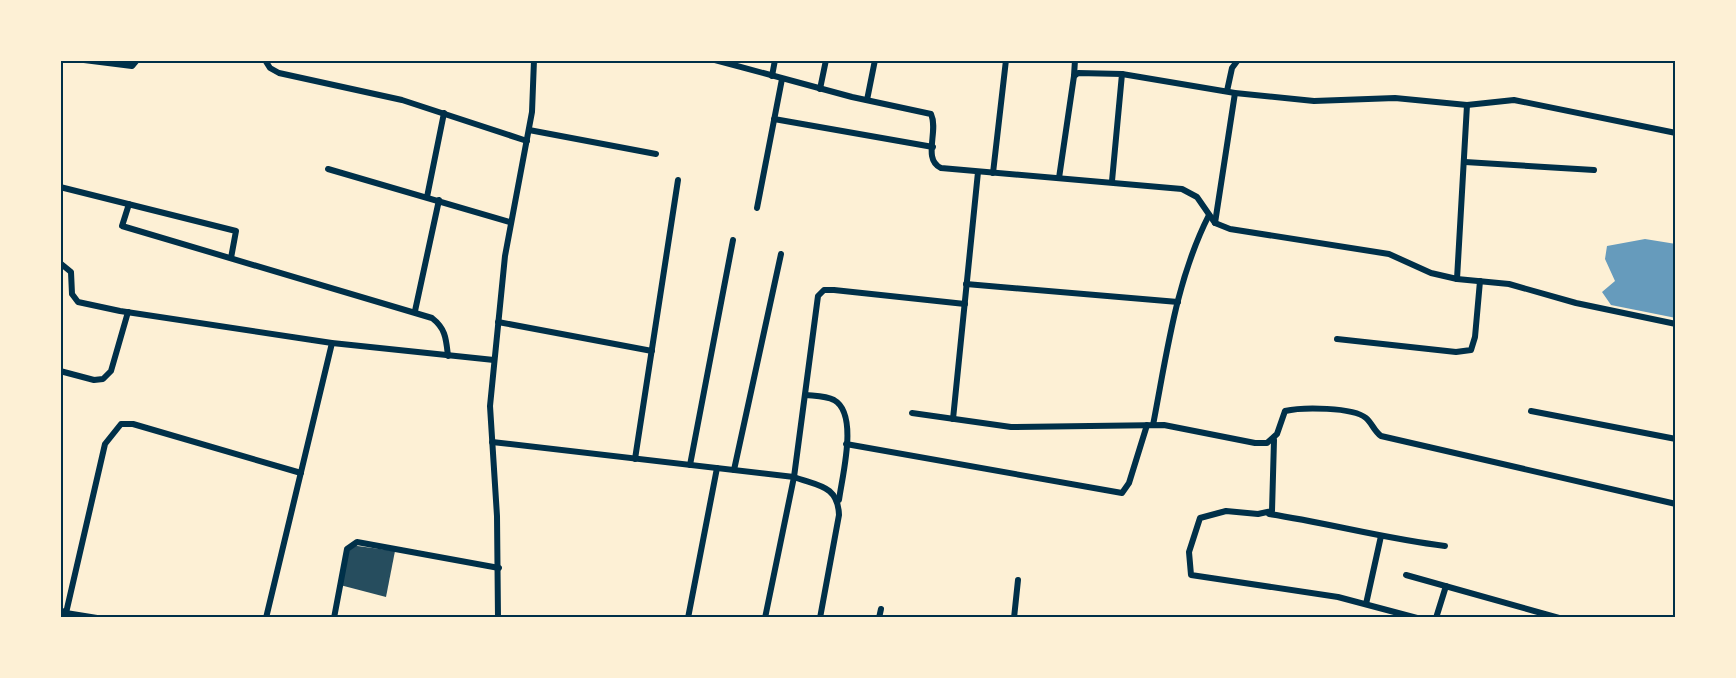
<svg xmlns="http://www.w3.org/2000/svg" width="1736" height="678" viewBox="0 0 1736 678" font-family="'Sofia Sans Condensed',sans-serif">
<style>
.water{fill:#669bbc}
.building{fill:#264d5e}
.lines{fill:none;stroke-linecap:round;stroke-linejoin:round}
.minor{stroke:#003049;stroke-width:6}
.neatline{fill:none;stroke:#003049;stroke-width:2}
</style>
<rect width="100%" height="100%" fill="#fdf0d5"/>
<polygon class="water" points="1645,239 1676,244 1676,318 1611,305 1602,292 1615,281 1605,259 1607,246"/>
<polygon class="building" points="350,545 395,551 386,597 340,585"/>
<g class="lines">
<g class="minor">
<polyline points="84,60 132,66 137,60"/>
<polyline points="265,60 270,68 279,73 402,100 527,141"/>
<path d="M715,60l137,37 79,17c8,17 -9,45 10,54l241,21 15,8 18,26 15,6 159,25 42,19 26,6 10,-174"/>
<polyline points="1122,74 1235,93 1314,101 1395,98 1467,105 1514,100 1676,133"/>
<polyline points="772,76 775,60"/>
<polyline points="1074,76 1075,60"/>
<polyline points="820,89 826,60"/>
<polyline points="1227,91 1232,68 1238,60"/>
<polyline points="867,100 875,60"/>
<polyline points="774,119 933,147"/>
<polyline points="529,130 656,154"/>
<polyline points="1465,162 1594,170"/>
<polyline points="328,169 510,222"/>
<polyline points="993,173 1006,60"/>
<polyline points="1059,178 1074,76 1078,73 1122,74 1112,181"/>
<polyline points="60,187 236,231 231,258"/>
<polyline points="427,197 444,113"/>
<path d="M129,204l-7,22 310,92c14,11 14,21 16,38"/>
<polyline points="757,208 782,79"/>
<polyline points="1215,223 1235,93"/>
<polyline points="60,263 71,272 72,294 78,302 120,311 332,343 494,360"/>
<polyline points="1457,279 1509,284 1576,303 1676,324"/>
<polyline points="966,284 1178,302"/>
<polyline points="415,311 439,200"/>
<polyline points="498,322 652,351"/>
<polyline points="1337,339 1456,352 1471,350 1475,337 1480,281"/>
<polyline points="60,371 94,380 103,379 111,371 128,312"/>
<path d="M806,395c8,1 20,1 28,5 25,14 8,76 5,100"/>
<polyline points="1531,411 1676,439"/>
<path d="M912,413l99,14 153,-2 91,18h12l10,-9 8,-23c17,-4 68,-4 81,7 6,5 8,13 15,18l295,68"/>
<polyline points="953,419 978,172"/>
<path d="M1153,425c14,-72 23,-145 56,-210"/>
<polyline points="1274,440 1272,511 1258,514 1226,511 1200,518 1189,552 1191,575 1338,597 1417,618"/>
<path d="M492,442l302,35c24,9 44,8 45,38l-19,103"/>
<polyline points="846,444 1122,493 1129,483 1147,425"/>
<polyline points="635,459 678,180"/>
<polyline points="690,465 733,240"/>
<polyline points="734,470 781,254"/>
<path d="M1269,514c59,9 117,25 176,32"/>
<polyline points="1406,575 1559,618"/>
<polyline points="1366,604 1381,536"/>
<polyline points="60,610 66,613 105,444 121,424 133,424 301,473"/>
<polyline points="66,613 97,618"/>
<polyline points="266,618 332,343"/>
<polyline points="334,618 347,549 357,542 499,568"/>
<polyline points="498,618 497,516 490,406 505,256 532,112 534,60"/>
<polyline points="688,618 717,468"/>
<polyline points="765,618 794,477 818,296 824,290 834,290 965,304"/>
<polyline points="879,618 881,609"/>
<polyline points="1014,618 1018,580"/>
<polyline points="1436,618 1446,586"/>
</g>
</g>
<rect width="1736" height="678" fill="none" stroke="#fdf0d5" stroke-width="123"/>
<rect x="62" y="62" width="1612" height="554" class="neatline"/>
</svg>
